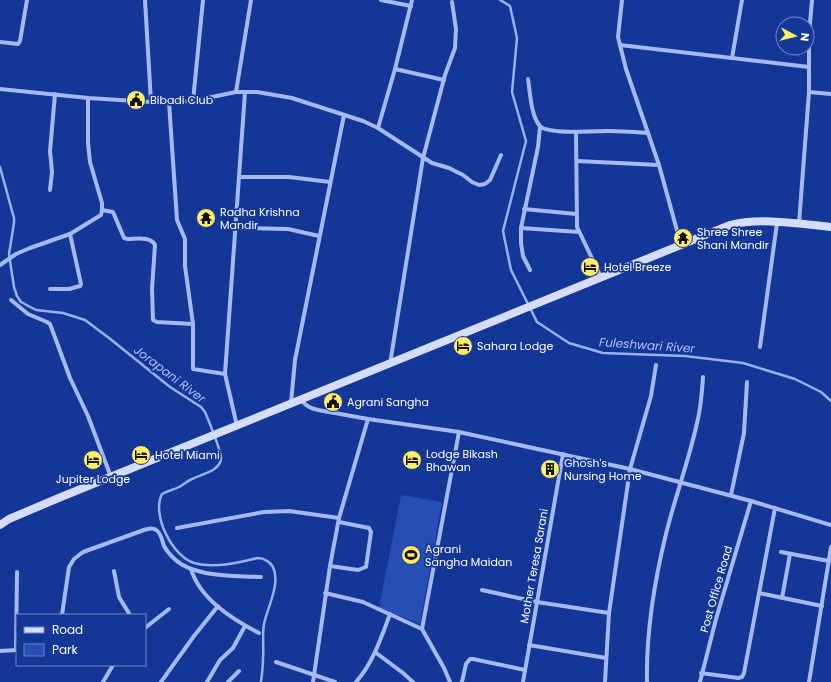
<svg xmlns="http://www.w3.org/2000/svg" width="831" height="682" viewBox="0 0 831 682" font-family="Poppins,sans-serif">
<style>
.green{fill:#274eb5}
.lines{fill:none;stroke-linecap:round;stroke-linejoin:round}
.stream{stroke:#97b2f5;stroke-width:2.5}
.street{stroke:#a5baf2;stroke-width:4}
.secondary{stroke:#d4defc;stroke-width:8}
.labels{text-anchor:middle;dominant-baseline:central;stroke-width:3.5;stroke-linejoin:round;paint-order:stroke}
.poi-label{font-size:11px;fill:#fff;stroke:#143696;text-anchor:start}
.street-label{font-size:11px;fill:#fff;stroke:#143696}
.water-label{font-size:12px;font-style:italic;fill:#b1c5f9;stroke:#143696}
</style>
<rect width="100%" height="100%" fill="#143696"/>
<polygon class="green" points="401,495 442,502 420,624 379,608"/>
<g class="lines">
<g class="stream">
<polyline points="500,0 510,6 517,38 512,92 526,141 503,231 511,270 537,322 569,343 603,353 685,356 743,363 795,379 821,392 831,401"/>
<path d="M0,167l14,51v5l-5,31 5,33 3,9 4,6 15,8 27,3 22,7 24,18 61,49 31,20 4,5c3,7 17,41 16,47 -2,13 -20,15 -29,20 -5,2 -9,6 -13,8 -6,3 -12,4 -17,7 -11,21 11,63 32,69 14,4 32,2 46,-1 6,-1 12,-3 18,-4 6,0 12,4 15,9 8,17 -6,41 -9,57 -2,11 0,23 -1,34 0,8 -1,16 -2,24"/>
</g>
<g class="street">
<polyline points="145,0 151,102"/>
<polyline points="381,0 411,6"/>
<polyline points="622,0 618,37 626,69 659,165 681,245"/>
<polyline points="0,42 18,44 20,41 27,0"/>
<polyline points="620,45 809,67"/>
<polyline points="732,58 742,0"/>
<polyline points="395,69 444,80"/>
<path d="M528,79c2,12 3,38 12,47 8,9 55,5 67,5 14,0 27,1 41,2"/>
<polyline points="0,89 88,98 151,102 193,101 236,92 257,92 292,98 363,121 378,128 432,163 449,168 463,175 472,182 479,185 485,184 490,180 501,155"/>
<polyline points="236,92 251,0"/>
<polyline points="809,92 831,94"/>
<polyline points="193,101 203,0"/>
<polyline points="169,102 177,220 185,239 185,266 193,324 193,369 225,374"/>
<polyline points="378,128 395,69 412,0"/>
<polyline points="576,132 577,227 601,277"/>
<polyline points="577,161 659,165"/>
<polyline points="239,177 289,177 330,182"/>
<polyline points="50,190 52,172 50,151 55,94"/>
<polyline points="524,209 576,214"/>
<path d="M102,210l11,2 11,26 4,1c8,0 23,-3 27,6l-3,44 1,31 4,2 36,2"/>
<polyline points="799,223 809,92 809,35 812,0"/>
<polyline points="236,228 288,229 319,236"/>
<polyline points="521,228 579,232"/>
<polyline points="0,265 16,254 30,248 70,234 101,215 102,210 102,203 90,162 88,143 88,98"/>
<polyline points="530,270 523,256 521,243 521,228 538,147 540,127"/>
<polyline points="50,289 69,289 80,286 81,284 70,234"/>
<polyline points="11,300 28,314 47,322 50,324 70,378 88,416 111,477"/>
<polyline points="760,347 777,223"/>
<polyline points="390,364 423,158 445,75 455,48 456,29 452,2"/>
<path d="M301,400c5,6 9,8 17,10l50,9 91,13 171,37 121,32 80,24"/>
<polyline points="291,403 295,360 344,115"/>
<polyline points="237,426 225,374 245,92"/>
<polyline points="731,495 744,433 747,382"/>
<polyline points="177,528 264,512 289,511 339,518"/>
<polyline points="781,552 829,561"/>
<polyline points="330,566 358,570 366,567 371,532 369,528 339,522"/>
<path d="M191,569c9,30 41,50 68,64"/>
<polyline points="114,571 119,597 130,615"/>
<polyline points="482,590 537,602 609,613"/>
<polyline points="325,593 363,602 422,629 444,668 450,682"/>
<polyline points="759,593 822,606"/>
<polyline points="782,598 790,554"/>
<path d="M62,615l7,-48 5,-8 9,-7 61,-22c4,-1 9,-3 12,0 5,2 6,11 8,16 4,7 11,14 17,18 21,13 56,12 80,13"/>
<polyline points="145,628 169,609"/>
<polyline points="422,629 459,432"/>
<polyline points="529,645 606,658"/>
<polyline points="16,650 17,572"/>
<polyline points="0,651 17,650"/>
<polyline points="375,652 403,673 413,682"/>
<polyline points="276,662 335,682"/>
<polyline points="701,673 738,678 742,677 744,673 775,508"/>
<polyline points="103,682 113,665"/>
<polyline points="161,682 194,636 218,606"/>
<polyline points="207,682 220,660 233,648 245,626"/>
<polyline points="228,682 239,671"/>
<polyline points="313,682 330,566 339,518 368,419"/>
<path d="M356,682c17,-19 25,-44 34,-68"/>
<polyline points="462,682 466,664 470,659 473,659 525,670"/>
<polyline points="523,682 563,454"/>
<polyline points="605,682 609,613 630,469 651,396 656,365"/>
<path d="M647,682c-1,-50 7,-99 19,-148 9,-37 23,-74 31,-111 4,-15 5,-31 6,-46"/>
<polyline points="700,682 716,619 751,501"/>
<polyline points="809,682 831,547"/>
</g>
<path class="secondary" d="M0,525l9,-6 52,-22 669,-272c29,-8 71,-1 101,2"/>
</g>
<defs>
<g id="civic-disc" transform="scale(1)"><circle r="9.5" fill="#ffed66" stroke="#143696"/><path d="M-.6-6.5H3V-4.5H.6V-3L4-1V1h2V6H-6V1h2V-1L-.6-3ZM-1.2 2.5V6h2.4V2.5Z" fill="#111"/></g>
<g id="temple-disc" transform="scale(1)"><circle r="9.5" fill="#ffed66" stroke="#143696"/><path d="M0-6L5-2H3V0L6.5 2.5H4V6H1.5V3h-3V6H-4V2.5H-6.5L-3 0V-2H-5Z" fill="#111"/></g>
<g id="hotel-disc" transform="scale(1)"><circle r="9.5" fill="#ffed66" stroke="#143696"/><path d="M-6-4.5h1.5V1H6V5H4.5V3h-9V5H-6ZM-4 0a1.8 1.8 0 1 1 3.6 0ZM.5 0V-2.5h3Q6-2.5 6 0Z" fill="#111"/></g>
<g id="building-disc" transform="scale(1)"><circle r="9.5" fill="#ffed66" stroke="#143696"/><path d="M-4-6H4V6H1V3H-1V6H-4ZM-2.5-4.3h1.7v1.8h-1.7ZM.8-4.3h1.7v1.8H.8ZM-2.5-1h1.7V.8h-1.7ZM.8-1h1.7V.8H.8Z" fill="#111"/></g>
<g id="stadium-disc" transform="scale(1)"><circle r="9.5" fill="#ffed66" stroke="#143696"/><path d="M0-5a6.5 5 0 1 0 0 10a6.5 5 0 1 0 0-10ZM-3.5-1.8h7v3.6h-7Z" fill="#111"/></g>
</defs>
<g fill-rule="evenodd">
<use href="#civic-disc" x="136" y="100"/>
<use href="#temple-disc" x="206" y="218"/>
<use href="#temple-disc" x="683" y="238"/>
<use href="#hotel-disc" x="590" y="267"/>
<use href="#hotel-disc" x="463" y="346"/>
<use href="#civic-disc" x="333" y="402"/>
<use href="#hotel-disc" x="141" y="455"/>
<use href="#hotel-disc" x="93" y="460"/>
<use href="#hotel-disc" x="412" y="460"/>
<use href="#building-disc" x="550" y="469"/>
<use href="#stadium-disc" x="411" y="555"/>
</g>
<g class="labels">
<g class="poi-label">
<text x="150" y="100">Bibadi Club</text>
<text x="220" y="212">Radha Krishna<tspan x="220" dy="13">Mandir</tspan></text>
<text x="697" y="232">Shree Shree<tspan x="697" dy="13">Shani Mandir</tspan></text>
<text x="604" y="267">Hotel Breeze</text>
<text x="477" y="346">Sahara Lodge</text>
<text x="347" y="402">Agrani Sangha</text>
<text x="426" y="454">Lodge Bikash<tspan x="426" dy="13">Bhawan</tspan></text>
<text x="155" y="455">Hotel Miami</text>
<text x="564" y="463">Ghosh's<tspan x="564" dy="13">Nursing Home</tspan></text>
<text x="93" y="479" text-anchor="middle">Jupiter Lodge</text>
<text x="425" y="549">Agrani<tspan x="425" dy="13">Sangha Maidan</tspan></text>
</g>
<g class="street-label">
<text transform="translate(534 566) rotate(-80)">Mother Teresa Sarani</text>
<text transform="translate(716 589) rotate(-74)">Post Office Road</text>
</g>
<g class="water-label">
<text transform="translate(647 345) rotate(4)">Fuleshwari River</text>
<text transform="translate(170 374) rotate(37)">Jorapani River</text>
</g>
</g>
<rect x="16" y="614" width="130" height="52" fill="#143696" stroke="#7286c0"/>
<rect x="24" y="627" width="20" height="6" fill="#d4defc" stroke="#7286c0"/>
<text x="52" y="634" font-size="12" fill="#ffffff">Road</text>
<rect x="24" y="644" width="20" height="12" fill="#274eb5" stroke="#7286c0"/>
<text x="52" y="654" font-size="12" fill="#ffffff">Park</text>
<g transform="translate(795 36) rotate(97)"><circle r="19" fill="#143696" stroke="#7286c0"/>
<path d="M0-3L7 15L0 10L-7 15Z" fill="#ffed66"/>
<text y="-6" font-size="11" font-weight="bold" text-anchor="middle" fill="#ffffff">N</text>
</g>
</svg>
